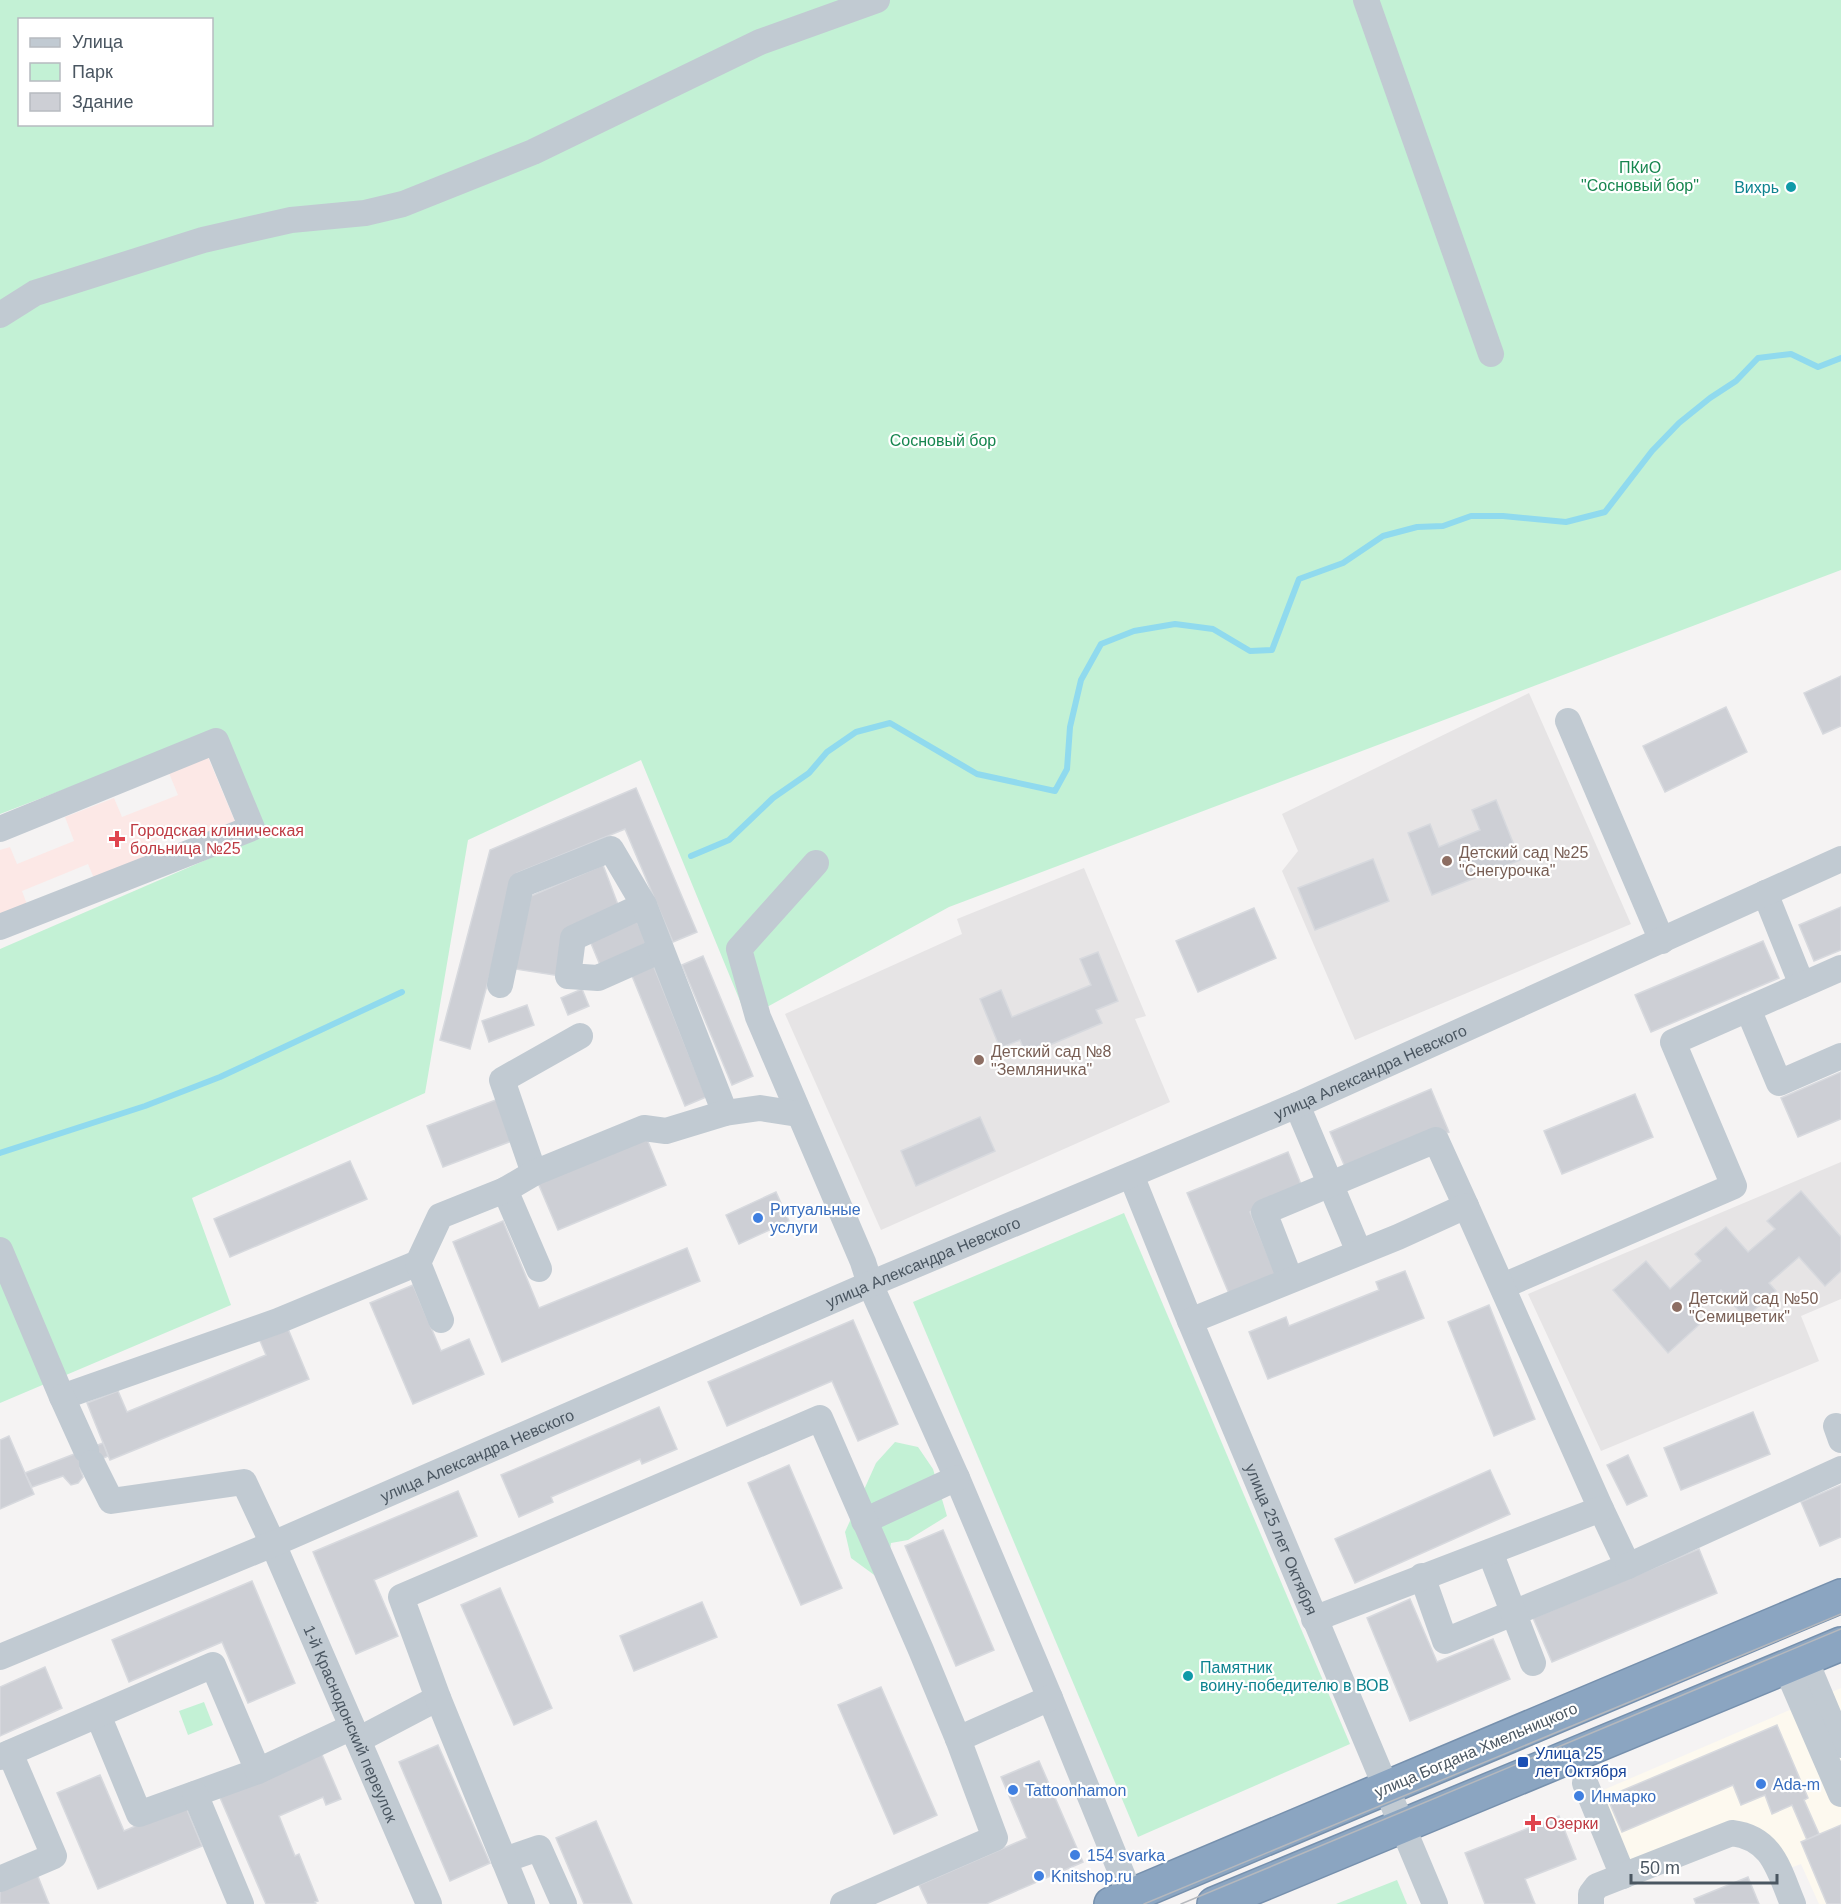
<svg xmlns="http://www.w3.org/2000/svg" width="1841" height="1904" viewBox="0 0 1841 1904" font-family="Helvetica,sans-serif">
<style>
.commercial{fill:#fdf9ef}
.education{fill:#e6e4e5}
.medical{fill:#fce8e6}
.green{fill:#c3f1d5;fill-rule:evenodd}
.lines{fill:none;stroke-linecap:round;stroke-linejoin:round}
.stream{stroke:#90daee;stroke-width:6}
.building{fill:#cdcfd5;stroke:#d7d9de;stroke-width:1.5}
.highway-casing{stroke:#7690ad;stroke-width:36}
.minor{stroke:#c1cad2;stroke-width:26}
.highway{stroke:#8ba5c1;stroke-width:33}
.tram{stroke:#b5b8bd;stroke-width:1.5}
.culture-dot{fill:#0f9aa8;stroke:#fff;stroke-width:2}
.health-dot{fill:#e0444e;stroke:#fff;stroke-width:2}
.education-dot{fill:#8d6e63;stroke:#fff;stroke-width:2}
.shop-dot{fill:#3f7fe0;stroke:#fff;stroke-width:2}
.transit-dot{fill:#1a4fb4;stroke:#fff;stroke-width:2}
.labels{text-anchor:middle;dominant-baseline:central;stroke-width:4.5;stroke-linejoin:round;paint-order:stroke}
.park-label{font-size:16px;fill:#17864f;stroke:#fff}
.culture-label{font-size:16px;fill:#0d838f;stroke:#fff;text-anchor:end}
.health-label{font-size:16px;fill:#be3a42;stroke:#fff;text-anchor:start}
.education-label{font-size:16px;fill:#785e54;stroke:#fff;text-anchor:start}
.street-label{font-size:16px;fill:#4a5661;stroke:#fff}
.shop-label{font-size:16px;fill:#366cbe;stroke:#fff;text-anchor:start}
.transit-label{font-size:16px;fill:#164399;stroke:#fff;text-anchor:start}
</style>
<rect width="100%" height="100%" fill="#f5f3f3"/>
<polygon class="commercial" points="1841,1688 1841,1904 1819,1904 1801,1864 1782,1871 1732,1823 1625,1869 1594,1794"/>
<g class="education">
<polygon points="1529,693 1631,924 1355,1040 1282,871 1298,851 1282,814"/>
<polygon points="1084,868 1146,1016 1135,1019 1170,1102 881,1230 785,1014 962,934 957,919"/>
<polygon points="1841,1162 1841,1299 1801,1316 1819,1361 1601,1451 1528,1294"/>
</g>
<polygon class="medical" points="208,757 236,824 205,837 199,823 145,845 151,861 96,883 88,864 22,891 28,907 2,918 0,913 0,850 10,847 17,864 74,841 65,817 114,798 122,817 178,795 169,773"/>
<g class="green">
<path d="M0,0h1841v570l-892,337 -202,111 -106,-258 -173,80 -43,253 -233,105 39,107 -231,98v-454l266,-115 -47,-104 -219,84zM20,20h192v104h-192z"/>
<polygon points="1124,1213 1350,1744 1138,1837 913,1302"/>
<polygon points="895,1442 918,1447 933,1469 947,1516 908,1540 891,1543 889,1557 877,1577 851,1558 845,1532 876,1463"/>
<polygon points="204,1702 213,1725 188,1735 179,1711"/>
<polygon points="1397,1880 1407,1904 1336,1904"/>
</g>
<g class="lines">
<g class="stream">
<polyline points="691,856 729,840 773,798 809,773 827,752 856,732 890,723 977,774 1055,791 1067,769 1070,727 1081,680 1101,644 1134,631 1175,624 1213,629 1250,651 1272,650 1299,579 1343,563 1383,536 1417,527 1443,526 1471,516 1503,516 1566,522 1605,512 1652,451 1679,423 1710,398 1736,381 1758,358 1791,354 1818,367 1841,358"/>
<polyline points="0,1153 145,1106 220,1077 402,992"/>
</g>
</g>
<g class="building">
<polygon points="1841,676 1841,726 1823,734 1804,693"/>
<polygon points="1726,707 1747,752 1665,792 1643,746"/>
<polygon points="636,788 697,932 673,942 625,829 517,873 470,1049 440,1040 490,850"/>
<polygon points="1496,800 1520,860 1432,895 1408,833 1430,824 1439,847 1480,830 1472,810"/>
<polygon points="1373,859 1389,901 1315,930 1298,888"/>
<polygon points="603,865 620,910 568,928 560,976 515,969 531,896"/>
<polygon points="1841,907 1841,950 1814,961 1799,925"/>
<polygon points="1254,908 1276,958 1198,992 1176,941"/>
<polygon points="636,920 647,943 600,965 590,941"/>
<polygon points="1763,941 1779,978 1651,1032 1635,995"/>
<polygon points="1098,952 1118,1001 1096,1010 1102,1023 1026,1055 1020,1040 1000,1048 980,999 1001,990 1012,1017 1091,985 1080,959"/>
<polygon points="703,956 753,1076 732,1085 682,965"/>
<polygon points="652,962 706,1097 685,1106 630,971"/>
<polygon points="582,989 589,1006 568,1015 561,998"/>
<polygon points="527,1005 534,1025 489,1042 482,1021"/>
<polygon points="1841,1072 1841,1119 1798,1137 1781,1098"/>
<polygon points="1431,1089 1449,1132 1348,1174 1330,1132"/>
<polygon points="1635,1094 1653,1137 1562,1174 1544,1131"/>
<polygon points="501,1098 517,1139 443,1167 427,1126"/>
<polygon points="980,1117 995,1151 916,1186 901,1151"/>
<polygon points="646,1137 666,1185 558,1230 538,1183"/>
<polygon points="1288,1152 1303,1189 1250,1212 1277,1277 1230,1296 1187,1193"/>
<polygon points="350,1161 367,1199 230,1257 214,1219"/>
<polygon points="1801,1191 1841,1237 1841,1271 1825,1286 1799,1257 1769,1283 1776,1291 1745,1318 1721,1290 1693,1314 1701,1323 1668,1353 1613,1290 1646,1261 1670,1289 1701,1261 1695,1254 1726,1227 1748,1252 1775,1229 1767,1221"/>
<polygon points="776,1192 789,1221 739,1244 726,1215"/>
<polygon points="503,1221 539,1308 687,1248 700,1281 502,1362 453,1242"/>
<polygon points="1405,1271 1424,1318 1268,1379 1249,1332 1286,1317 1289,1326 1379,1290 1376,1282"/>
<polygon points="413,1285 441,1351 469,1339 484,1374 413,1404 370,1303"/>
<polygon points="1489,1305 1535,1419 1494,1436 1448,1322"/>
<polygon points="853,1320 898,1424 858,1441 832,1381 727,1426 708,1382"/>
<polygon points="286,1324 309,1379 110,1460 87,1403 118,1391 127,1412 266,1355 258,1336"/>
<polygon points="659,1407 677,1449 642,1464 640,1459 551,1497 553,1502 519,1517 501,1475"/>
<polygon points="1753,1412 1770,1454 1681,1490 1664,1448"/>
<polygon points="9,1436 34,1494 0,1509 0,1440"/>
<polygon points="103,1443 108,1456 80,1468 83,1477 78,1483 71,1485 63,1476 32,1487 25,1473"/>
<polygon points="1628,1455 1647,1496 1627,1505 1607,1465"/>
<polygon points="789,1465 842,1588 801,1605 748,1483"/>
<polygon points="1490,1470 1510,1514 1355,1583 1335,1539"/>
<polygon points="1841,1485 1841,1537 1820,1546 1801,1502"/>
<polygon points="458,1491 477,1536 374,1580 398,1636 356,1654 313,1552"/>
<polygon points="943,1530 994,1650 956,1666 905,1546"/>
<polygon points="1699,1549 1717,1593 1552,1662 1533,1618"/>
<polygon points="252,1581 295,1683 248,1703 222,1642 129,1682 112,1640"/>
<polygon points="500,1588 552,1708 514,1725 461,1605"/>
<polygon points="1410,1599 1437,1662 1493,1639 1510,1679 1410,1721 1367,1618"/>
<polygon points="702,1602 717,1637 634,1671 620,1636"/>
<polygon points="45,1667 62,1708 0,1736 0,1687"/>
<polygon points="881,1687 937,1815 894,1834 838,1705"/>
<polygon points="1777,1725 1808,1798 1804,1800 1819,1834 1807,1840 1792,1805 1772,1814 1765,1795 1741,1805 1733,1785 1622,1832 1607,1797"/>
<polygon points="438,1745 490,1863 450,1881 399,1762"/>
<polygon points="320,1750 341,1799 326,1805 323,1797 279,1816 295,1856 299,1854 318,1901 315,1902 316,1904 266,1904 218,1793"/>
<polygon points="1039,1761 1083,1862 986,1904 928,1904 919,1885 1027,1838 1001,1777"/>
<polygon points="100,1775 124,1831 185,1805 202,1846 98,1889 57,1793"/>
<polygon points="1559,1816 1576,1859 1525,1879 1535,1904 1485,1904 1465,1853"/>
<polygon points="596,1821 632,1904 584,1904 556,1838"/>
<polygon points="1841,1825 1841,1904 1827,1904 1801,1842"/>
<polygon points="35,1869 49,1904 0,1904 0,1884"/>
<polygon points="1748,1877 1759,1904 1696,1904 1694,1899"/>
</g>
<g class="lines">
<g class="highway-casing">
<g id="highway">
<polyline points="1111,1904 1841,1596"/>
<polyline points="1214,1904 1841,1644"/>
</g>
</g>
<g class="minor">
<polyline points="1366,0 1491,354"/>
<polyline points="0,315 35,293 203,240 291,220 365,213 403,204 533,152 760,42 877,0"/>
<polyline points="1568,721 1662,941"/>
<polyline points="0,829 216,741 252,828 0,927"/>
<polyline points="816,863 739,949 758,1017 863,1262 870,1284 957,1478 1050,1698 1134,1904"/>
<polyline points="1765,893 1802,985"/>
<polyline points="644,905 573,938 568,976 598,978 661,950"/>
<polyline points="500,985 521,885 611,849 644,905 725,1113"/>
<polyline points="1748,1009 1779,1083 1841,1056"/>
<polyline points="1297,1105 1359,1252"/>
<polyline points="534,1173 502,1080 580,1036"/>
<path id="s1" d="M1131,1175l59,146 245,583"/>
<polyline points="505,1190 539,1269"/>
<polyline points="0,1250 62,1397 278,1321 418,1263"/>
<polyline points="1290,1279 1264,1212 1436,1140 1466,1206"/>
<polyline points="1503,1286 1734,1186 1673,1042 1841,968"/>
<polyline points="441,1320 418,1263 440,1216 505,1190 534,1173 644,1128 666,1131 725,1113 760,1108 798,1114"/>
<polyline points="1190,1321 1398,1237 1466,1206 1601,1509 1628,1566 1445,1641 1422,1576"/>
<polyline points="62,1397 86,1450"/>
<polyline points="1836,1426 1841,1440"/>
<path id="s2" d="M92,1463l19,38 133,-19 29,62 156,360"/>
<polyline points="864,1521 957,1478"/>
<polyline points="1490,1552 1533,1663"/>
<polyline points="1628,1566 1841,1469"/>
<polyline points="1314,1619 1601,1509"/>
<path id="s3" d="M0,1657l273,-113 597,-260 427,-179 544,-246"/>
<polyline points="1805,1659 1841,1745"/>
<polyline points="1786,1667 1841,1794"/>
<polyline points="98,1715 139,1814 258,1771"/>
<polyline points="958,1739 1050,1698"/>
<polyline points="358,1740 438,1698"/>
<polyline points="0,1757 213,1665 258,1771 352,1727"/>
<polyline points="1585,1783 1623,1876"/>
<polyline points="195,1794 241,1904"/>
<polyline points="504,1860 539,1848 564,1904"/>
<polyline points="0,1879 54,1856 10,1753"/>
<polyline points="522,1904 438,1698 401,1597 820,1418 921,1650 958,1739 995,1838 843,1904"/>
<path d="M1591,1904v-10l6,-8 135,-53c41,5 47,38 61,71"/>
</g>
<use href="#highway" class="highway"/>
<g class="tram">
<polyline points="1144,1904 1841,1614"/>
<polyline points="1181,1904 1841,1629"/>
</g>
</g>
<g class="culture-dot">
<circle cx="1791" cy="187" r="6"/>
<circle cx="1188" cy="1676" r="6"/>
</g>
<g class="health-dot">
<path d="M114 830h6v6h6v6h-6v6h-6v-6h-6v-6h6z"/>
<path d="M1530 1814h6v6h6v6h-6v6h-6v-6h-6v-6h6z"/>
</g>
<g class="education-dot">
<circle cx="1447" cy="861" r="6"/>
<circle cx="979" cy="1060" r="6"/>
<circle cx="1677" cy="1307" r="6"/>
</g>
<g class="shop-dot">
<circle cx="758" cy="1218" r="6"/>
<circle cx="1761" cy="1784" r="6"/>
<circle cx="1013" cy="1790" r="6"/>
<circle cx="1579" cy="1796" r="6"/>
<circle cx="1075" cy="1855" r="6"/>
<circle cx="1039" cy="1876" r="6"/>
</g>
<rect class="transit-dot" x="1517" y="1756" width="12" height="12" rx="3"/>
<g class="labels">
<g class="park-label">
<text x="1640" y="167">ПКиО<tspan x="1640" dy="18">"Сосновый бор"</tspan></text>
<text x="943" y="440">Сосновый бор</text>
</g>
<g class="culture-label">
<text x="1779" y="187">Вихрь</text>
<text x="1200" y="1667" text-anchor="start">Памятник<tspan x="1200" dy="18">воину-победителю в ВОВ</tspan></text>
</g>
<g class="health-label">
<text x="130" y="830">Городская клиническая<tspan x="130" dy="18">больница №25</tspan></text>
<text x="1545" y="1823">Озерки</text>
</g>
<g class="education-label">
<text x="1459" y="852">Детский сад №25<tspan x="1459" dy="18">"Снегурочка"</tspan></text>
<text x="991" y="1051">Детский сад №8<tspan x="991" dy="18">"Земляничка"</tspan></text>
<text x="1689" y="1298">Детский сад №50<tspan x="1689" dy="18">"Семицветик"</tspan></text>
</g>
<g class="street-label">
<text stroke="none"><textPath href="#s3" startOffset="1490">улица Александра Невского</textPath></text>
<text stroke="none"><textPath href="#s3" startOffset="1004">улица Александра Невского</textPath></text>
<text stroke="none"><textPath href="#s3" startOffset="518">улица Александра Невского</textPath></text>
<text stroke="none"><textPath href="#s1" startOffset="394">улица 25 лет Октября</textPath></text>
<text stroke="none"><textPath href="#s2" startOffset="441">1-й Краснодонский переулок</textPath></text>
<text transform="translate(1476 1750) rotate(-23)">улица Богдана Хмельницкого</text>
</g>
<g class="shop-label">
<text x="770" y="1209">Ритуальные<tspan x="770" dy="18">услуги</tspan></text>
<text x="1773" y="1784">Ada-m</text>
<text x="1025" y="1790">Tattoonhamon</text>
<text x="1591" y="1796">Инмарко</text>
<text x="1087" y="1855">154 svarka</text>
<text x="1051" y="1876">Knitshop.ru</text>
</g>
<g class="transit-label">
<text x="1535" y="1753">Улица 25<tspan x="1535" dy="18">лет Октября</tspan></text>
</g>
</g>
<rect x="18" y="18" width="195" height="108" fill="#ffffff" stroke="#b7bbc0" stroke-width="1.5"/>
<rect x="30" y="38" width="30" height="9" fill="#c1cad2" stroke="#b7bbc0" stroke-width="1.5"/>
<text x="72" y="48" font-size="18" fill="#4a5661">Улица</text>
<rect x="30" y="63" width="30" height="18" fill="#c3f1d5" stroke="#b7bbc0" stroke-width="1.5"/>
<text x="72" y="78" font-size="18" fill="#4a5661">Парк</text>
<rect x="30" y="93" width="30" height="18" fill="#cdcfd5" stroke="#b7bbc0" stroke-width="1.5"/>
<text x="72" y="108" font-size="18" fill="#4a5661">Здание</text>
<path d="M1631 1874v9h146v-9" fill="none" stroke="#4a5661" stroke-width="3"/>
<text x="1640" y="1874" font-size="18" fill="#4a5661" stroke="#ffffff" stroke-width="4.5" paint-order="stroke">50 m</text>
</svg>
